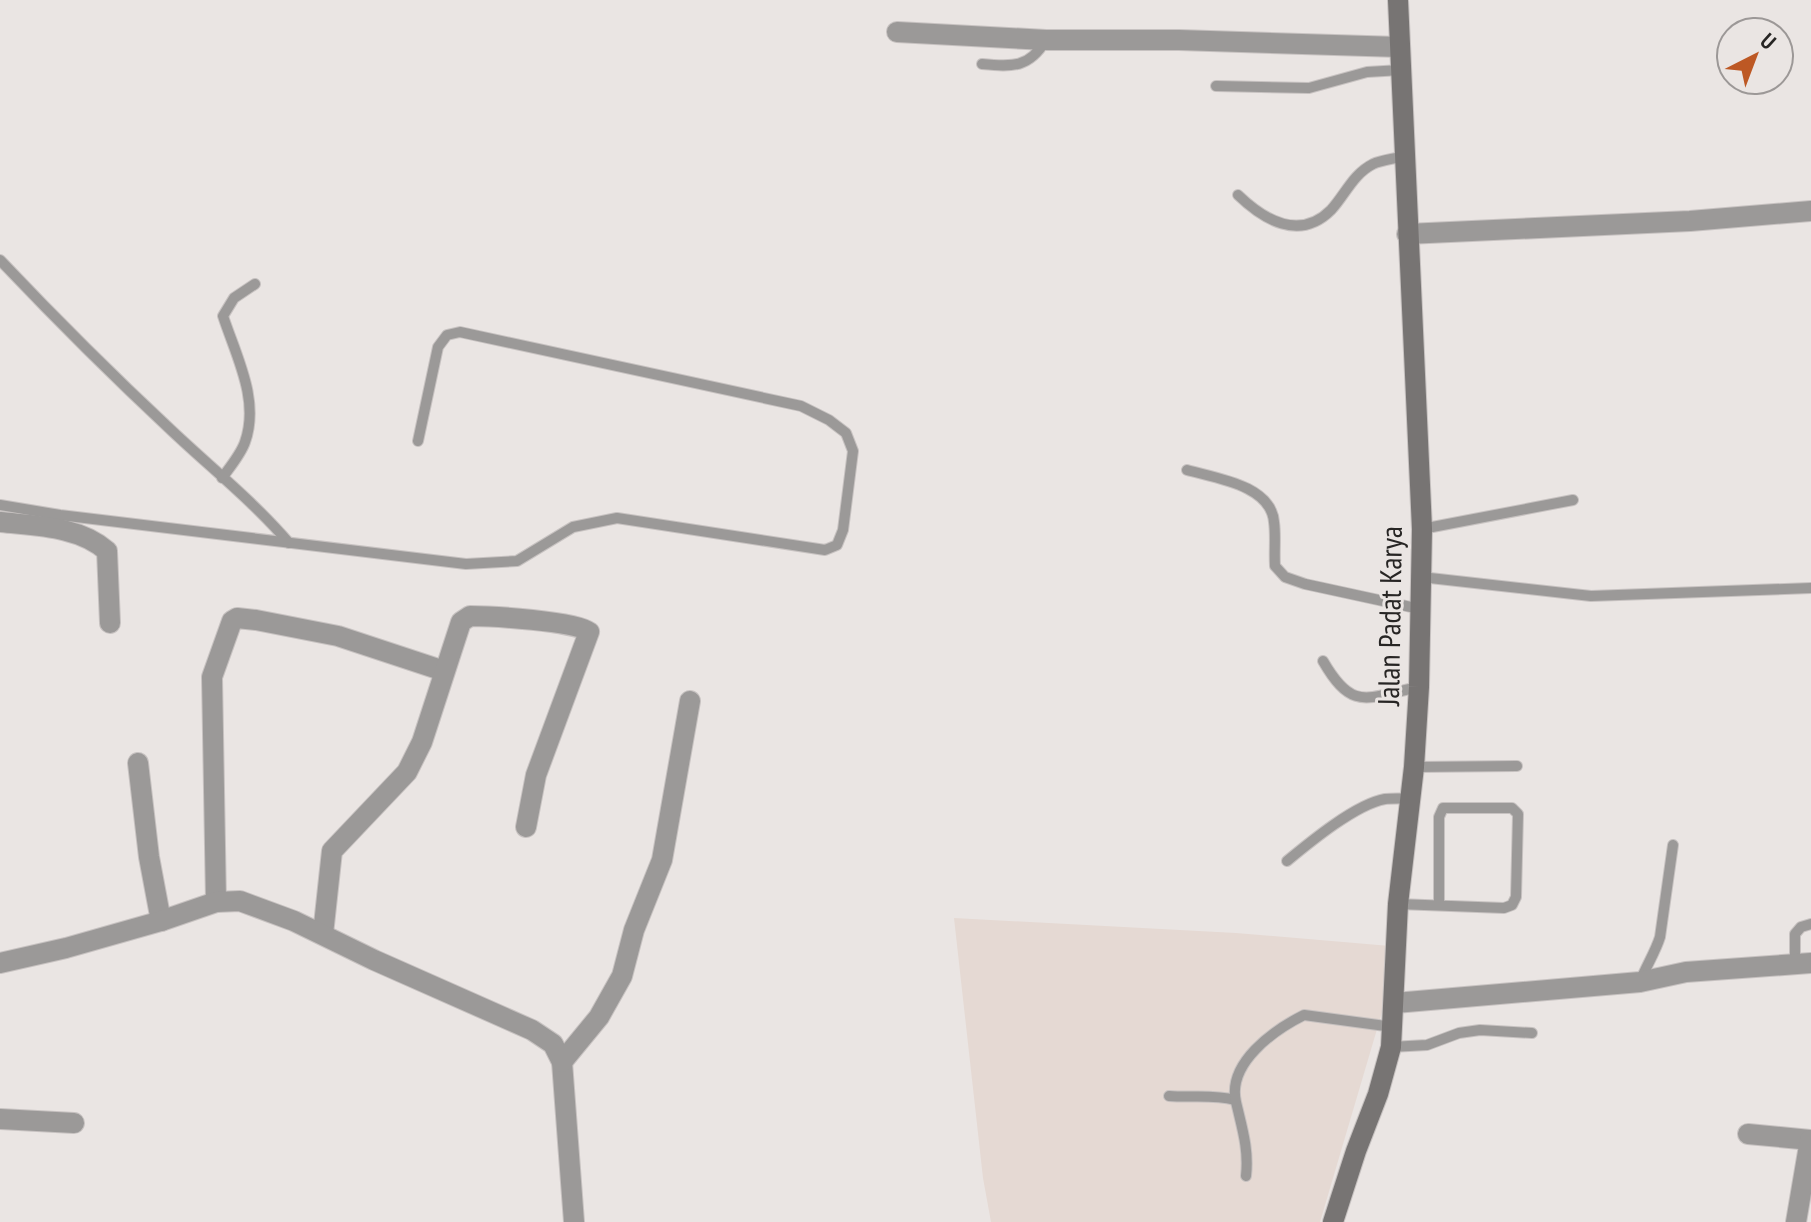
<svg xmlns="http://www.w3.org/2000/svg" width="1811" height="1222" viewBox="0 0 1811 1222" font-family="'PT Sans Narrow',sans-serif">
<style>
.built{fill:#e5d9d3}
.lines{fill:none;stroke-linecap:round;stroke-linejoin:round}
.lane-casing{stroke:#c7c2c1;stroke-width:12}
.street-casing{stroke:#c7c2c1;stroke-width:22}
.secondary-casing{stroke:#c7c2c1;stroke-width:22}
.lane{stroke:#9b9998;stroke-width:10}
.street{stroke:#9b9998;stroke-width:20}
.secondary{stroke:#777473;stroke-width:20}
.labels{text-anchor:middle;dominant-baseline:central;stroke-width:6;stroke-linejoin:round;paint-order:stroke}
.street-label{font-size:30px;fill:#272524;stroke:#eae5e3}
</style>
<rect width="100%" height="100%" fill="#eae5e3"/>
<polygon class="built" points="954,918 1236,933 1390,946 1388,992 1320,1222 991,1222 983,1178"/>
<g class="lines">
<g class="lane-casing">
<g id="lane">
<path d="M982,64c31,3 47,4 64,-24"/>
<polyline points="1216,86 1309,88 1367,72 1401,70"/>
<path d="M1238,195c25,24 61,47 93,15 14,-15 22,-36 42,-46 9,-4 21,-5 31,-8"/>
<path d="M0,260c55,58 111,114 170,169 40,38 83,72 119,114"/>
<path d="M1187,470c28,8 84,15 87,52 2,14 0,29 1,44l10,11 20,7 115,25"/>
<path d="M222,478c8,-11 19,-24 23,-36 15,-42 -9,-86 -22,-126l11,-18 21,-14"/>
<polyline points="0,505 60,515 466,564 517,561 573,527 617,518 825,550 837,545 843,530 853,451 846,433 829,420 801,406 460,332 447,335 438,347 418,441"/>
<polyline points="1422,529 1573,500"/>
<polyline points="1421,577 1591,596 1811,588"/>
<path d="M1323,661c30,52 44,36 96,26"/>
<polyline points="1414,767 1517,766"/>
<path d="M1287,861c23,-19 69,-57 98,-62 8,-1 17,0 26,-1"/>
<polyline points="1398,904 1504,908 1512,905 1516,897 1518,814 1512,808 1443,808 1439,817 1439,905"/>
<polyline points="1795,963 1795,934 1801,927 1811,924"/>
<path d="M1640,982c6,-16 15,-29 20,-45l13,-92"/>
<polyline points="1391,1047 1427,1045 1459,1033 1480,1030 1532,1033"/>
<path d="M1169,1096c23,2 43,-2 66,4"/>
<path d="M1246,1176c3,-27 -4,-48 -10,-74 -9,-39 38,-72 68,-87l89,12"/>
</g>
</g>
<g class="street-casing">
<g id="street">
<polyline points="897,32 1046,40 1179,40 1399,47"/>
<polyline points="1407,234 1690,221 1811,211"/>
<path d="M0,522c36,4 79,4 107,29l3,72"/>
<polyline points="138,763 149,857 161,921"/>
<polyline points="216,902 212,677 232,621 237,618 256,620 338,636 444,671"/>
<path d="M323,934l9,-83 75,-79 15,-30 39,-120 9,-6c20,0 106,5 119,16l-53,143 -10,52"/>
<polyline points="0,963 66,948 161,921 216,902 240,901 294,921 374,960 532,1030 553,1044 562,1062 574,1222"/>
<polyline points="1395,1003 1640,982 1686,972 1811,963"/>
<polyline points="562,1062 599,1017 622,976 634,930 662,860 690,701"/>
<polyline points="0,1119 74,1123"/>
<polyline points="1748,1134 1811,1140"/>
<polyline points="1796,1222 1810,1140"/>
</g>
</g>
<g class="secondary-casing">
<polyline id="secondary" points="1333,1222 1356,1151 1378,1094 1391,1047 1398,904 1414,767 1419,687 1422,529 1398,0"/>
</g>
<use href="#lane" class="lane"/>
<use href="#street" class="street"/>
<use href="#secondary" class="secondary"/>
</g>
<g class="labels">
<g class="street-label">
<text transform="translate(1389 616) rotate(-89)">Jalan Padat Karya</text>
</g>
</g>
<g transform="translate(1755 56) rotate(42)"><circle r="38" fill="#eae5e3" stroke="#9c9897" stroke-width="2"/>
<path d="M0-6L14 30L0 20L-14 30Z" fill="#bd5824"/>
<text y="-12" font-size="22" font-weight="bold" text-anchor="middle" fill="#272524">U</text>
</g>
</svg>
